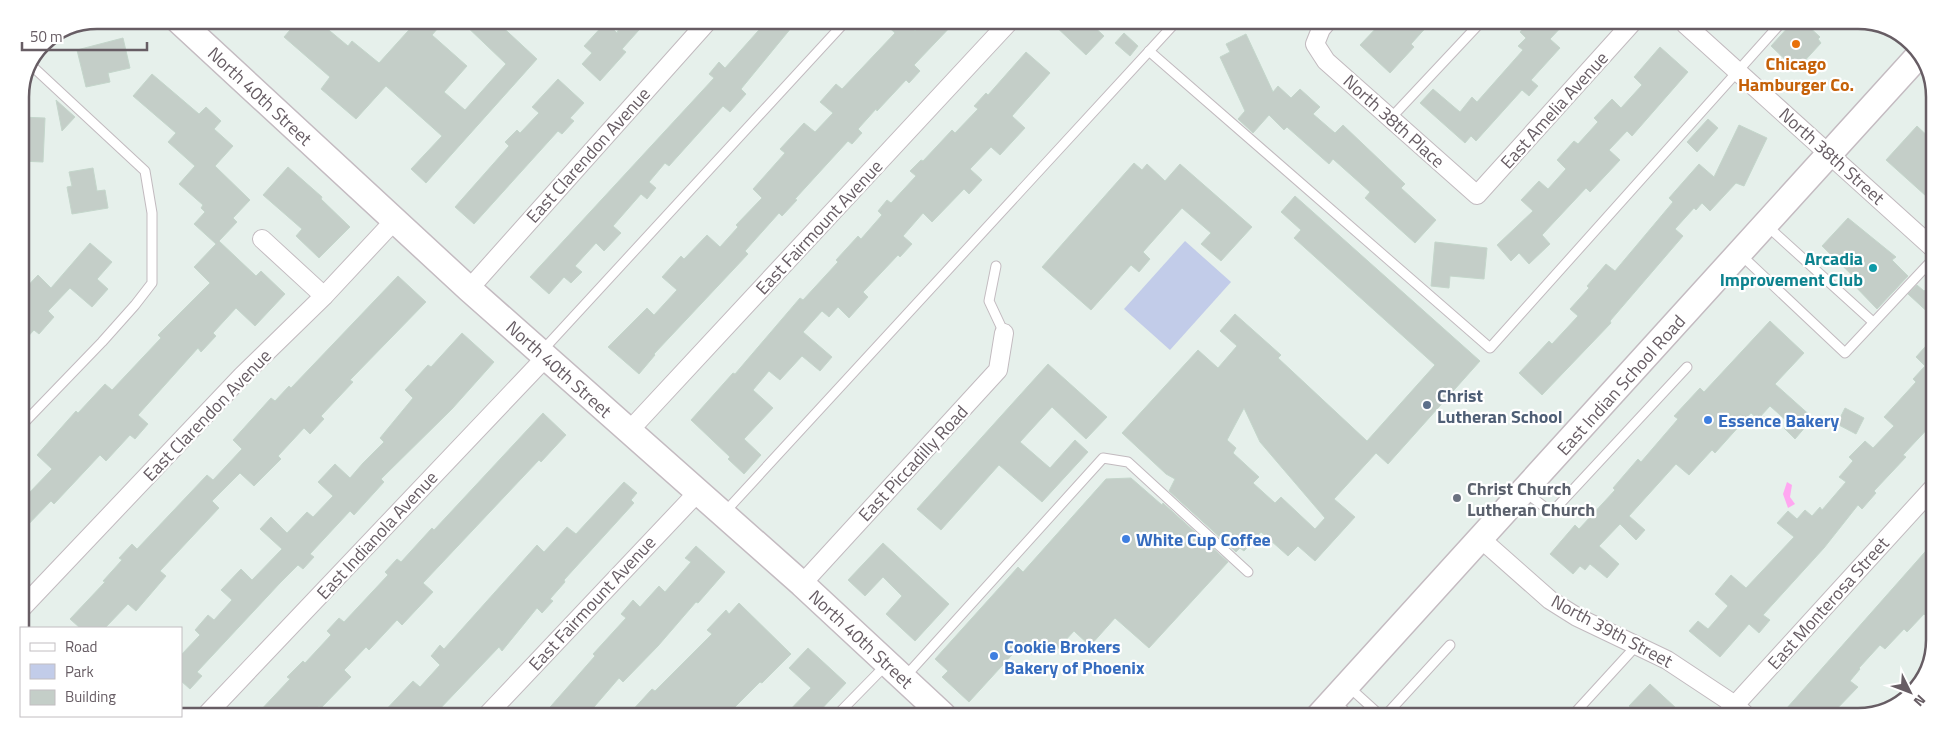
<svg xmlns="http://www.w3.org/2000/svg" width="1955" height="737" viewBox="0 0 1955 737" font-family="'Titillium Web',sans-serif">
<style>
.green{fill:#c2cce9}
.water{fill:#ffa7f1}
.building{fill:#c4cec8;stroke:#c4d6cb;fill-rule:evenodd}
.lines{fill:none;stroke-linecap:round;stroke-linejoin:round}
.service-casing{stroke:#c2babf;stroke-width:11}
.minor-casing{stroke:#c2babf;stroke-width:20}
.secondary-casing{stroke:#c4bbc1;stroke-width:28}
.service{stroke:#fff;stroke-width:9}
.minor{stroke:#fff;stroke-width:18}
.secondary{stroke:#fff;stroke-width:25}
.food-dot{fill:#e8710a;stroke:#fff;stroke-width:2}
.culture-dot{fill:#0f9aa8;stroke:#fff;stroke-width:2}
.service-dot{fill:#5c6f8a;stroke:#fff;stroke-width:2}
.shop-dot{fill:#3f7fe0;stroke:#fff;stroke-width:2}
.worship-dot{fill:#6b7280;stroke:#fff;stroke-width:2}
.labels{text-anchor:middle;dominant-baseline:central;stroke-width:4.5;stroke-linejoin:round;paint-order:stroke}
.food-label{font-size:18px;font-weight:bold;fill:#c56008;stroke:#fff}
.street-label{font-size:18px;fill:#675d64;stroke:#fff}
.culture-label{font-size:18px;font-weight:bold;fill:#0d838f;stroke:#fff;text-anchor:end}
.service-label{font-size:18px;font-weight:bold;fill:#4e5e75;stroke:#fff;text-anchor:start}
.shop-label{font-size:18px;font-weight:bold;fill:#366cbe;stroke:#fff;text-anchor:start}
.worship-label{font-size:18px;font-weight:bold;fill:#5b616d;stroke:#fff;text-anchor:start}
.rim{fill:none;stroke:#675d64;stroke-width:2.5}
</style>
<rect width="100%" height="100%" fill="#e6f0eb"/>
<polygon class="green" points="1185,241 1231,282 1170,350 1124,309"/>
<polygon class="water" points="1787,482 1792,485 1790,497 1795,504 1788,508 1783,494"/>
<g class="building">
<polygon points="279,20 318,21 348,46 352,41 379,63 417,21 444,21 432,35 467,66 444,92 465,110 506,64 461,21 496,21 537,59 426,183 411,169 442,136 386,86 356,119 321,89 330,77 284,37 290,30"/>
<polygon points="622,21 647,21 622,49 626,52 600,81 582,64 592,53 584,46 606,22 617,33"/>
<polygon points="766,22 796,22 741,89 746,94 730,112 723,106 669,166 665,163 649,182 656,188 647,199 641,194 613,226 621,233 604,251 596,243 575,266 582,272 571,283 564,277 549,294 530,277 714,78 709,74 719,62 725,68"/>
<polygon points="883,22 905,22 915,31 924,22 955,22 914,65 920,71 909,83 906,80 877,111 876,109 858,129 862,133 852,144 848,141 795,199 797,200 782,216 779,213 745,251 748,254 654,354 655,355 639,374 608,347 647,308 654,315 677,290 662,277 681,256 684,259 707,235 720,247 738,227 736,225 762,198 753,189 785,153 780,149 804,123 815,132 833,113 820,102 836,84 842,89 895,33"/>
<polygon points="1051,22 1089,22 1104,36 1086,55"/>
<polygon points="1381,23 1430,23 1411,44 1414,47 1390,73 1360,45"/>
<polygon points="1528,23 1565,23 1550,39 1560,48 1531,80 1538,86 1529,96 1522,90 1476,141 1471,136 1465,143 1420,103 1433,89 1460,112 1472,97 1477,102 1523,50 1518,46 1526,38 1520,32"/>
<polygon points="1791,24 1806,24 1820,37 1818,39 1821,43 1799,67 1795,64 1793,67 1771,46"/>
<polygon points="1124,33 1138,46 1130,56 1115,43"/>
<polygon points="1246,34 1273,92 1278,86 1291,98 1300,89 1320,107 1313,114 1335,133 1343,125 1405,184 1401,188 1436,220 1415,243 1365,198 1370,192 1333,159 1329,164 1287,127 1284,130 1269,115 1253,133 1238,119 1245,111 1220,57 1230,52 1226,44"/>
<polygon points="123,38 130,68 108,73 110,82 86,87 77,50"/>
<polygon points="1660,47 1688,72 1632,136 1627,131 1609,150 1620,160 1590,192 1586,188 1542,235 1550,244 1529,264 1519,253 1511,261 1497,245 1533,211 1521,200 1539,181 1548,189 1566,169 1557,160 1574,141 1578,144 1598,122 1594,118 1612,99 1621,108 1642,85 1634,77"/>
<polygon points="1026,52 1050,73 1012,116 1025,128 1000,155 991,147 970,169 982,180 969,194 964,189 932,222 923,213 903,236 912,244 900,257 898,255 863,292 868,297 849,318 838,307 829,317 822,311 803,332 832,357 820,371 802,356 780,380 769,371 753,390 773,408 744,439 761,455 744,474 728,459 730,457 691,420 733,373 735,374 800,298 803,300 838,262 836,260 858,236 861,239 882,215 878,211 887,200 891,203 916,176 910,171 921,160 923,161 952,130 955,133 978,109 974,106 986,93 988,95"/>
<polygon points="152,74 199,114 206,107 221,121 214,129 233,146 215,166 250,200 233,218 237,222 219,241 256,276 261,271 285,294 255,326 236,308 213,333 216,336 201,352 198,348 138,415 148,424 135,439 130,435 106,461 100,455 54,504 51,501 20,533 20,487 28,494 52,469 37,455 76,411 78,413 105,384 112,390 161,338 158,335 210,283 194,267 216,244 194,224 205,212 201,208 203,205 179,184 195,166 168,142 176,133 133,96"/>
<polygon points="558,79 584,103 570,118 574,121 562,134 558,131 474,224 455,207 509,146 505,142 517,130 520,133 539,113 532,107"/>
<polygon points="56,100 75,117 62,131"/>
<polygon points="20,117 45,118 43,162 20,161"/>
<polygon points="1708,119 1718,128 1697,152 1687,142"/>
<polygon points="1739,125 1767,138 1744,186 1736,183 1710,211 1702,203 1696,210 1694,208 1675,229 1683,236 1610,321 1611,323 1542,395 1519,373 1549,341 1552,344 1578,316 1570,309 1589,288 1587,286 1606,264 1615,271 1673,202 1669,198 1699,164 1714,177"/>
<polygon points="1917,126 1934,142 1934,188 1926,196 1886,160"/>
<polygon points="1134,163 1142,170 1147,164 1165,181 1180,164 1252,227 1221,261 1201,244 1211,233 1182,208 1143,252 1150,259 1139,272 1131,265 1091,310 1042,267"/>
<polygon points="288,167 322,197 321,199 350,227 319,258 296,236 302,229 263,195"/>
<polygon points="93,168 97,191 105,190 108,208 72,214 67,187 72,186 69,172"/>
<path d="M1295,196l185,165 -92,103 -12,-11 -42,46 21,18 -40,44 -17,-15 -10,10 -27,-24 -17,19 -4,-3 -4,4 -67,-61 6,-12 -9,-5 -44,-41 76,-83 20,18 19,-22 -17,-15 15,-17 46,41 -3,3 89,83 68,-76 -141,-127 7,-8 -20,-18zM1244,408l16,34 65,76 -10,11 -34,-32 -6,6 -22,-20 6,-6 -26,-24 3,-5 -9,-8z"/>
<polygon points="1848,218 1896,257 1892,260 1908,276 1877,309 1852,283 1856,279 1822,246"/>
<polygon points="1435,242 1487,248 1484,279 1450,276 1449,288 1431,286"/>
<polygon points="90,243 112,262 97,279 108,289 92,307 70,288 48,311 54,317 39,334 34,330 20,345 20,294 38,275 51,288"/>
<polygon points="398,276 426,302 350,380 353,382 321,416 324,419 310,434 304,428 278,456 281,459 254,486 240,473 212,501 219,508 160,571 166,576 136,611 128,604 105,628 80,628 70,619 105,582 103,581 122,560 119,558 132,544 137,549 207,475 213,480 242,449 233,440 271,398 275,401 289,386 291,388"/>
<polygon points="1934,281 1933,301 1933,317 1908,294 1917,285 1924,291"/>
<polygon points="1770,321 1804,353 1775,384 1813,418 1795,439 1784,428 1789,423 1770,406 1758,419 1751,413 1715,453 1712,450 1689,475 1676,464 1629,516 1645,530 1636,540 1620,524 1599,546 1619,564 1607,578 1590,564 1585,570 1580,566 1573,574 1550,554 1575,525 1579,529 1615,490 1613,488 1638,459 1641,462 1678,419 1674,416 1700,388 1704,392"/>
<polygon points="462,333 494,362 452,409 381,479 384,482 354,515 350,511 310,554 314,557 303,569 298,565 280,583 197,672 202,676 190,689 181,681 181,655 200,635 195,630 208,615 214,620 232,600 221,590 241,569 252,580 282,549 260,529 271,517 287,533 307,512 313,517 333,496 318,482 335,464 350,478 363,463 384,442 380,438 413,398 405,390 428,365 431,367"/>
<polygon points="1933,338 1933,423 1903,455 1906,457 1874,491 1876,493 1862,509 1858,505 1824,548 1763,615 1770,620 1759,633 1749,624 1720,657 1689,631 1698,621 1708,629 1728,606 1715,594 1731,575 1746,588 1794,537 1777,523 1788,511 1797,519 1805,510 1812,516 1820,507 1822,510 1846,482 1839,477 1853,461 1849,457 1865,441 1873,448 1894,426 1884,417 1916,382 1913,379 1925,366 1916,357"/>
<polygon points="1048,364 1107,417 1086,439 1052,407 1020,442 1050,468 1075,440 1088,452 1042,502 999,465 941,530 917,509"/>
<polygon points="1845,408 1864,418 1856,434 1837,424"/>
<polygon points="543,413 566,435 541,462 539,460 423,583 433,592 402,625 397,620 369,650 366,647 344,670 351,677 321,708 319,706 312,713 258,713 290,679 287,677 303,661 305,663 331,635 327,631 339,618 344,622 388,575 385,572 397,559 401,562 432,528 434,530"/>
<polygon points="1131,478 1162,505 1163,503 1228,562 1149,648 1115,618 1090,646 1074,631 1053,654 1042,643 1032,655 1021,645 969,702 942,677 948,671 935,659 1018,567 1023,572 1106,479"/>
<polygon points="624,482 637,493 631,500 634,503 564,580 565,582 550,599 553,601 542,613 537,608 502,651 499,647 435,714 382,714 413,681 420,687 440,665 431,656 440,645 444,649 537,545 544,552 567,527 576,534"/>
<polygon points="883,543 949,604 915,641 886,614 902,596 883,577 865,596 848,580"/>
<polygon points="1932,544 1931,589 1925,596 1931,601 1931,620 1924,614 1907,632 1904,629 1885,649 1880,645 1859,668 1860,669 1850,681 1858,687 1829,717 1779,717"/>
<polygon points="696,546 725,572 698,603 696,602 658,646 623,682 619,678 588,714 544,714 595,656 593,654 626,618 621,614 633,600 640,607 659,586 665,592 691,562 685,558"/>
<polygon points="739,603 791,654 762,683 760,682 728,714 629,714 652,689 655,691 712,634 707,630 726,610 729,614"/>
<polygon points="808,648 846,683 816,715 786,714 811,688 789,668"/>
<polygon points="1650,684 1677,709 1670,717 1640,716 1629,706"/>
</g>
<g class="lines">
<g class="service-casing">
<g id="service">
<polyline points="1149,51 1490,348 1780,24"/>
<polyline points="1390,119 1480,23"/>
<polyline points="1766,225 1873,322"/>
<polyline points="1740,254 1845,353 1934,258"/>
<polyline points="996,266 989,301 1004,333"/>
<polyline points="542,351 845,22"/>
<polyline points="20,427 102,342 135,305 152,283 152,213 145,171 32,66"/>
<polyline points="1525,492 1546,508 1555,509 1687,367"/>
<polyline points="724,513 1175,23"/>
<polyline points="904,678 1103,458 1128,462 1248,572"/>
<polyline points="1349,687 1381,716"/>
<polyline points="1334,701 1350,716"/>
<polyline points="837,715 886,665"/>
<polyline points="1385,716 1450,645"/>
<polyline points="1572,716 1636,646"/>
</g>
</g>
<g class="minor-casing">
<g id="minor">
<polyline points="1326,23 1321,29 1315,44 1326,61 1477,195 1631,24"/>
<polyline points="1685,24 1934,249"/>
<polyline points="262,239 324,296"/>
<polyline points="469,289 708,21"/>
<polyline points="628,432 1009,22"/>
<polyline points="1481,539 1550,600 1577,617 1667,660 1735,705 1748,717"/>
<polyline points="802,584 998,370 1004,333"/>
<polyline points="20,610 242,376 324,296 394,221"/>
<polyline points="208,713 546,357"/>
<polyline points="488,714 697,493"/>
<polyline points="1724,717 1932,489"/>
</g>
</g>
<g class="secondary-casing">
<g id="secondary">
<polyline points="178,20 469,289 802,584 943,715"/>
<polyline points="1319,716 1920,54"/>
</g>
</g>
<use href="#service" class="service"/>
<use href="#minor" class="minor"/>
<use href="#secondary" class="secondary"/>
</g>
<circle class="food-dot" cx="1796" cy="44" r="5"/>
<circle class="culture-dot" cx="1873" cy="268" r="5"/>
<circle class="service-dot" cx="1427" cy="405" r="5"/>
<g class="shop-dot">
<circle cx="1708" cy="420" r="5"/>
<circle cx="1126" cy="539" r="5"/>
<circle cx="994" cy="656" r="5"/>
</g>
<circle class="worship-dot" cx="1457" cy="498" r="5"/>
<g class="labels">
<g class="food-label">
<text x="1796" y="63">Chicago<tspan x="1796" dy="21">Hamburger Co.</tspan></text>
</g>
<g class="street-label">
<text transform="translate(260 96) rotate(43)">North 40th Street</text>
<text transform="translate(1554 110) rotate(-48)">East Amelia Avenue</text>
<text transform="translate(1394 121) rotate(42)">North 38th Place</text>
<text transform="translate(588 155) rotate(-48)">East Clarendon Avenue</text>
<text transform="translate(1832 156) rotate(42)">North 38th Street</text>
<text transform="translate(819 227) rotate(-47)">East Fairmount Avenue</text>
<text transform="translate(559 369) rotate(42)">North 40th Street</text>
<text transform="translate(1621 385) rotate(-48)">East Indian School Road</text>
<text transform="translate(207 415) rotate(-46)">East Clarendon Avenue</text>
<text transform="translate(913 463) rotate(-47)">East Piccadilly Road</text>
<text transform="translate(377 535) rotate(-47)">East Indianola Avenue</text>
<text transform="translate(592 603) rotate(-47)">East Fairmount Avenue</text>
<text transform="translate(1828 603) rotate(-48)">East Monterosa Street</text>
<text transform="translate(1612 631) rotate(28)">North 39th Street</text>
<text transform="translate(861 639) rotate(43)">North 40th Street</text>
</g>
<g class="culture-label">
<text x="1863" y="258">Arcadia<tspan x="1863" dy="21">Improvement Club</tspan></text>
</g>
<g class="service-label">
<text x="1437" y="395">Christ<tspan x="1437" dy="21">Lutheran School</tspan></text>
</g>
<g class="shop-label">
<text x="1718" y="420">Essence Bakery</text>
<text x="1136" y="539">White Cup Coffee</text>
<text x="1004" y="646">Cookie Brokers<tspan x="1004" dy="21">Bakery of Phoenix</tspan></text>
</g>
<g class="worship-label">
<text x="1467" y="488">Christ Church<tspan x="1467" dy="21">Lutheran Church</tspan></text>
</g>
</g>
<path d="M0 0H1955V737H0ZM97 29H1858A68 68 0 0 1 1926 97V640A68 68 0 0 1 1858 708H97A68 68 0 0 1 29 640V97A68 68 0 0 1 97 29Z" fill="#fff" fill-rule="evenodd"/>
<path class="rim" d="M97 29H1858A68 68 0 0 1 1926 97V640A68 68 0 0 1 1858 708H97A68 68 0 0 1 29 640V97A68 68 0 0 1 97 29Z"/>
<rect x="20" y="627" width="162" height="90" fill="#ffffff" stroke="#c2bec1"/>
<rect x="30" y="643" width="25" height="8" fill="#ffffff" stroke="#c2bec1"/>
<text x="65" y="652" font-size="15" fill="#675d64">Road</text>
<rect x="30" y="664" width="25" height="15" fill="#c2cce9" stroke="#c2bec1"/>
<text x="65" y="677" font-size="15" fill="#675d64">Park</text>
<rect x="30" y="690" width="25" height="15" fill="#c4cec8" stroke="#c2bec1"/>
<text x="65" y="702" font-size="15" fill="#675d64">Building</text>
<g transform="translate(1910 692) rotate(132)" stroke="#ffffff" stroke-width="4" paint-order="stroke">
<path d="M0-4L9 19L0 12L-9 19Z" fill="#675d64"/>
<text y="-8" font-size="14" font-weight="bold" text-anchor="middle" fill="#675d64">N</text>
</g>
<path d="M22 42v8h125v-8" fill="none" stroke="#675d64" stroke-width="2.5"/>
<text x="30" y="42" font-size="15" fill="#675d64" stroke="#ffffff" stroke-width="4" paint-order="stroke">50 m</text>
</svg>
